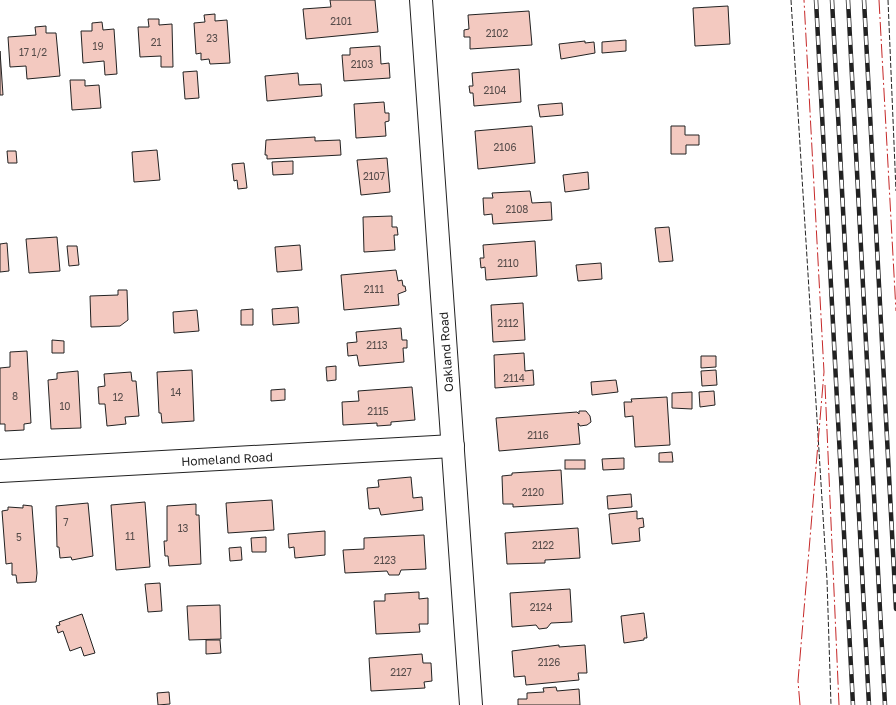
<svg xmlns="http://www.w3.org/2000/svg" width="896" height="705" viewBox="0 0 896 705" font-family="'Golos Text',sans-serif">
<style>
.building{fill:#f3c9c0;stroke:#222}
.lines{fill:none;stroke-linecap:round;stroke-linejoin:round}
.minor-casing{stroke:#222;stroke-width:24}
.minor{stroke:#fff;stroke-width:22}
.rail-casing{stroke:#222;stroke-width:4.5}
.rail{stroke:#fff;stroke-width:3;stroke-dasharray:9;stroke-linecap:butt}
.fence{stroke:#222;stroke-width:1;stroke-dasharray:5 2;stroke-linecap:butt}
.power{stroke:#c62828;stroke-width:1;stroke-dasharray:14 3 2 3;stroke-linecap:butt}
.labels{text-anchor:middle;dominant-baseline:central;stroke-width:3;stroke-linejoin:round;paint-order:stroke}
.number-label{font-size:10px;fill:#564c4a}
.street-label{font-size:12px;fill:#222;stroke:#fff}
</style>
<rect width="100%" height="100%" fill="#fff"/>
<g class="building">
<polygon points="330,0 375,0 378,32 306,39 303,9 331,7"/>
<polygon points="728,6 730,44 695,46 693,8"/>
<polygon points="529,11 532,45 470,49 470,37 464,37 464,30 469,29 468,15"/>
<polygon points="215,14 215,21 227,20 230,63 210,64 209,59 201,60 201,53 196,54 194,23 205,22 204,15"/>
<polygon points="148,19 159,19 159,25 172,24 173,67 161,67 161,56 140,57 138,27 149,27"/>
<polygon points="102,22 103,30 114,29 117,74 105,75 104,61 83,63 81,31 92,31 92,23"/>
<polygon points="46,26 46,33 56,33 60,76 27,79 26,66 10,67 8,37 36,35 35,27"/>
<polygon points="626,40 626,51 602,53 602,42"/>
<polygon points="585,41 585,43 594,42 595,53 561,59 559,44"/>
<polygon points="380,46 381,64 389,63 390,78 344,81 342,55 350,55 350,48"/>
<polygon points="0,51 3,95 0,95"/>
<polygon points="519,69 521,102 474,106 473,93 470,93 469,86 473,86 472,73"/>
<polygon points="197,71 199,98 185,99 183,72"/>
<polygon points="298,73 299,85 321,84 322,96 267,101 265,76"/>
<polygon points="70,80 85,80 85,86 99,85 101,108 72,110"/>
<polygon points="384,102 385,113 389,113 389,121 385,122 386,136 356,138 354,104"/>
<polygon points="562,103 563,115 540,117 538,105"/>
<polygon points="532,126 535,163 478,169 475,131"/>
<polygon points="671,126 685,126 685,135 699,135 699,145 686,145 686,154 671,154"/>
<polygon points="315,137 315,141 340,140 341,155 267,159 267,155 265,155 266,140"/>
<polygon points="157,150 160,180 134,182 132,152"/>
<polygon points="7,151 16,151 17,163 8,163"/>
<polygon points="387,158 390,192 361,195 357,160"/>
<polygon points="293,161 293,174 273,175 272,162"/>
<polygon points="244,163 247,188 238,189 237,180 234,181 232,164"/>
<polygon points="588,172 589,189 565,192 563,175"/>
<polygon points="530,191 532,203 551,202 552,220 493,224 492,214 484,215 483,198 493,198 492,193"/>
<polygon points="392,216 392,227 397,227 398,235 394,235 395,250 364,252 363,217"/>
<polygon points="669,227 673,261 659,262 655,228"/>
<polygon points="57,237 60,271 29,273 26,239"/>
<polygon points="535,241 537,276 486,280 485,267 481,268 480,258 484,258 483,245"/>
<polygon points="7,243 9,271 0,272 0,244"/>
<polygon points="300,245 302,270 277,272 275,247"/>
<polygon points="67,246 77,246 79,265 69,266"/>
<polygon points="601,263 602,279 578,281 576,265"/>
<polygon points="396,270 398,281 402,280 403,286 405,286 406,291 398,294 399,305 344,310 341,275"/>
<polygon points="118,290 127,290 128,320 120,326 91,327 90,296 118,295"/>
<polygon points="523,303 525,340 493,342 491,305"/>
<polygon points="298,307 299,323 273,325 272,309"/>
<polygon points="253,309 253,325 241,325 241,310"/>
<polygon points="197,310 199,331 174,333 173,312"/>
<polygon points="401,328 402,340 407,340 407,348 403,348 404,362 359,366 357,355 348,356 347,343 357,342 356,332"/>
<polygon points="52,340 64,341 64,353 52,353"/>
<polygon points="27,351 31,423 24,424 24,430 5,431 5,424 0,424 0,368 10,367 10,352"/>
<polygon points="524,353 525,371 533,370 534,385 495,388 494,355"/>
<polygon points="701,356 716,356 716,367 701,368"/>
<polygon points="336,366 336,380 327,381 326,367"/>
<polygon points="192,370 194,421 162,423 161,413 159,413 157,372"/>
<polygon points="716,370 717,385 702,386 701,371"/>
<polygon points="78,371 81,428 51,429 48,380 57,379 57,373"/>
<polygon points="131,372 132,381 136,381 139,416 125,417 126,424 107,426 105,404 99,404 98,387 105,386 104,374"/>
<polygon points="616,380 618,392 592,395 591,382"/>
<polygon points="412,387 415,420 391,422 391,425 377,426 377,423 343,425 342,402 359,401 358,391"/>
<polygon points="285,389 285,400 271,401 271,390"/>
<polygon points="714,391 715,405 700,407 699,392"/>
<polygon points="692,392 692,409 672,408 672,393"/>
<polygon points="667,397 670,445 635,447 633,416 625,417 624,402 632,402 631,399"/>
<polygon points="579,411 586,411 590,416 591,422 587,425 580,426 578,423 580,444 499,451 496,418 577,412 579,414"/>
<polygon points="672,452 673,462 659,462 659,453"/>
<polygon points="624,458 624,469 603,470 602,459"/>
<rect x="565" y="460" width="20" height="9"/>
<polygon points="561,470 563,504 513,507 513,504 503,504 502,476 512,475 512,473"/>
<polygon points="411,477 413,498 422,497 423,510 381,515 379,508 369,509 367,488 379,487 378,480"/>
<polygon points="631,494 632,507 608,509 607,496"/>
<polygon points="272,500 274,530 228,533 226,503"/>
<polygon points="145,502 150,567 116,570 111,505"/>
<polygon points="88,503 93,556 72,560 71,557 60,558 59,547 57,547 56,506"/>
<polygon points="196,504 196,515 199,515 201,564 169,566 168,556 165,556 164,541 167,541 167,506"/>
<polygon points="23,505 32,506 37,573 36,582 17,583 16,575 12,575 12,563 6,564 2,511 8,510 8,507 23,508"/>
<polygon points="637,511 637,519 643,518 644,527 639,528 640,541 612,544 609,514"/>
<polygon points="578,528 580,558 545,560 545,563 507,564 505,533"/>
<polygon points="325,531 325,555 295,558 294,547 289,548 288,534"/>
<polygon points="424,535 426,569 401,570 399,575 389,575 387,571 345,573 343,550 364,549 364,538"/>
<polygon points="266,537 266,552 252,552 251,538"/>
<polygon points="241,547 242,560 230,561 229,548"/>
<polygon points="160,583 162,611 148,612 145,584"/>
<polygon points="570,589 572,622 551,623 547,628 539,629 536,625 512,627 510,593"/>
<polygon points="419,592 419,599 428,598 428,624 419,624 420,632 376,634 374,601 385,601 385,594"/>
<polygon points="220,605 221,639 189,640 187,606"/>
<polygon points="644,613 647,638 644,638 644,640 624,643 621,616"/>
<polygon points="82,614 95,653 84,656 81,647 70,651 63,631 58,633 56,626 60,625 59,622"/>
<polygon points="206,640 220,640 221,653 206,654"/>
<polygon points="559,645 559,647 585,645 587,673 578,673 579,680 526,685 525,676 514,677 512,651"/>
<polygon points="422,654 423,663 431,663 432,681 424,682 425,688 371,691 369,658"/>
<polygon points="556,687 557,691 579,689 580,705 518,705 518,699 527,699 527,693 544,692 543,688"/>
<polygon points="169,692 170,704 158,705 157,693"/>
</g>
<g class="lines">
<g class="minor-casing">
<g id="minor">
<polyline points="421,0 471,705"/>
<polyline points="0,471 453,446"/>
</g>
</g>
<use href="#minor" class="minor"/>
<g class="rail-casing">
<g id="rail">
<polyline points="816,0 853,705"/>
<polyline points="832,0 869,705"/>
<polyline points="848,0 885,705"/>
<polyline points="864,0 896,609"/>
</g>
</g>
<use href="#rail" class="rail"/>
<g class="fence">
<polyline points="791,0 827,580 831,705"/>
<polyline points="888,0 896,191"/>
</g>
<g class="power">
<polyline points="879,0 896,311"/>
<polyline points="825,385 839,705"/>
<polyline points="800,705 798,681 824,372 804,0"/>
</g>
</g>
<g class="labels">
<g class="number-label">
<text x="341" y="21">2101</text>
<text x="497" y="33">2102</text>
<text x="212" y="38">23</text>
<text x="156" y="42">21</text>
<text x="98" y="46">19</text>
<text x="33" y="52">17 1/2</text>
<text x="362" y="64">2103</text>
<text x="495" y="90">2104</text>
<text x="505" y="147">2106</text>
<text x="374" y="176">2107</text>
<text x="517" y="209">2108</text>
<text x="508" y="263">2110</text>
<text x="374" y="289">2111</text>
<text x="508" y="323">2112</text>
<text x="377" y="345">2113</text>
<text x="514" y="378">2114</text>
<text x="176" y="392">14</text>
<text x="15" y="396">8</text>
<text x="118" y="397">12</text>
<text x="65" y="406">10</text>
<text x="378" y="411">2115</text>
<text x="538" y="435">2116</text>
<text x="533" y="492">2120</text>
<text x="66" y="522">7</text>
<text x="183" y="528">13</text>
<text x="130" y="536">11</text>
<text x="19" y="537">5</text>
<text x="543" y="545">2122</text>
<text x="385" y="560">2123</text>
<text x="541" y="607">2124</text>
<text x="549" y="662">2126</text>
<text x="401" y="672">2127</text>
</g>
<g class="street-label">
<text transform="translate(446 352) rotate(-94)">Oakland Road</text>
<text transform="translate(227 459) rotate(-3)">Homeland Road</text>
</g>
</g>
</svg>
